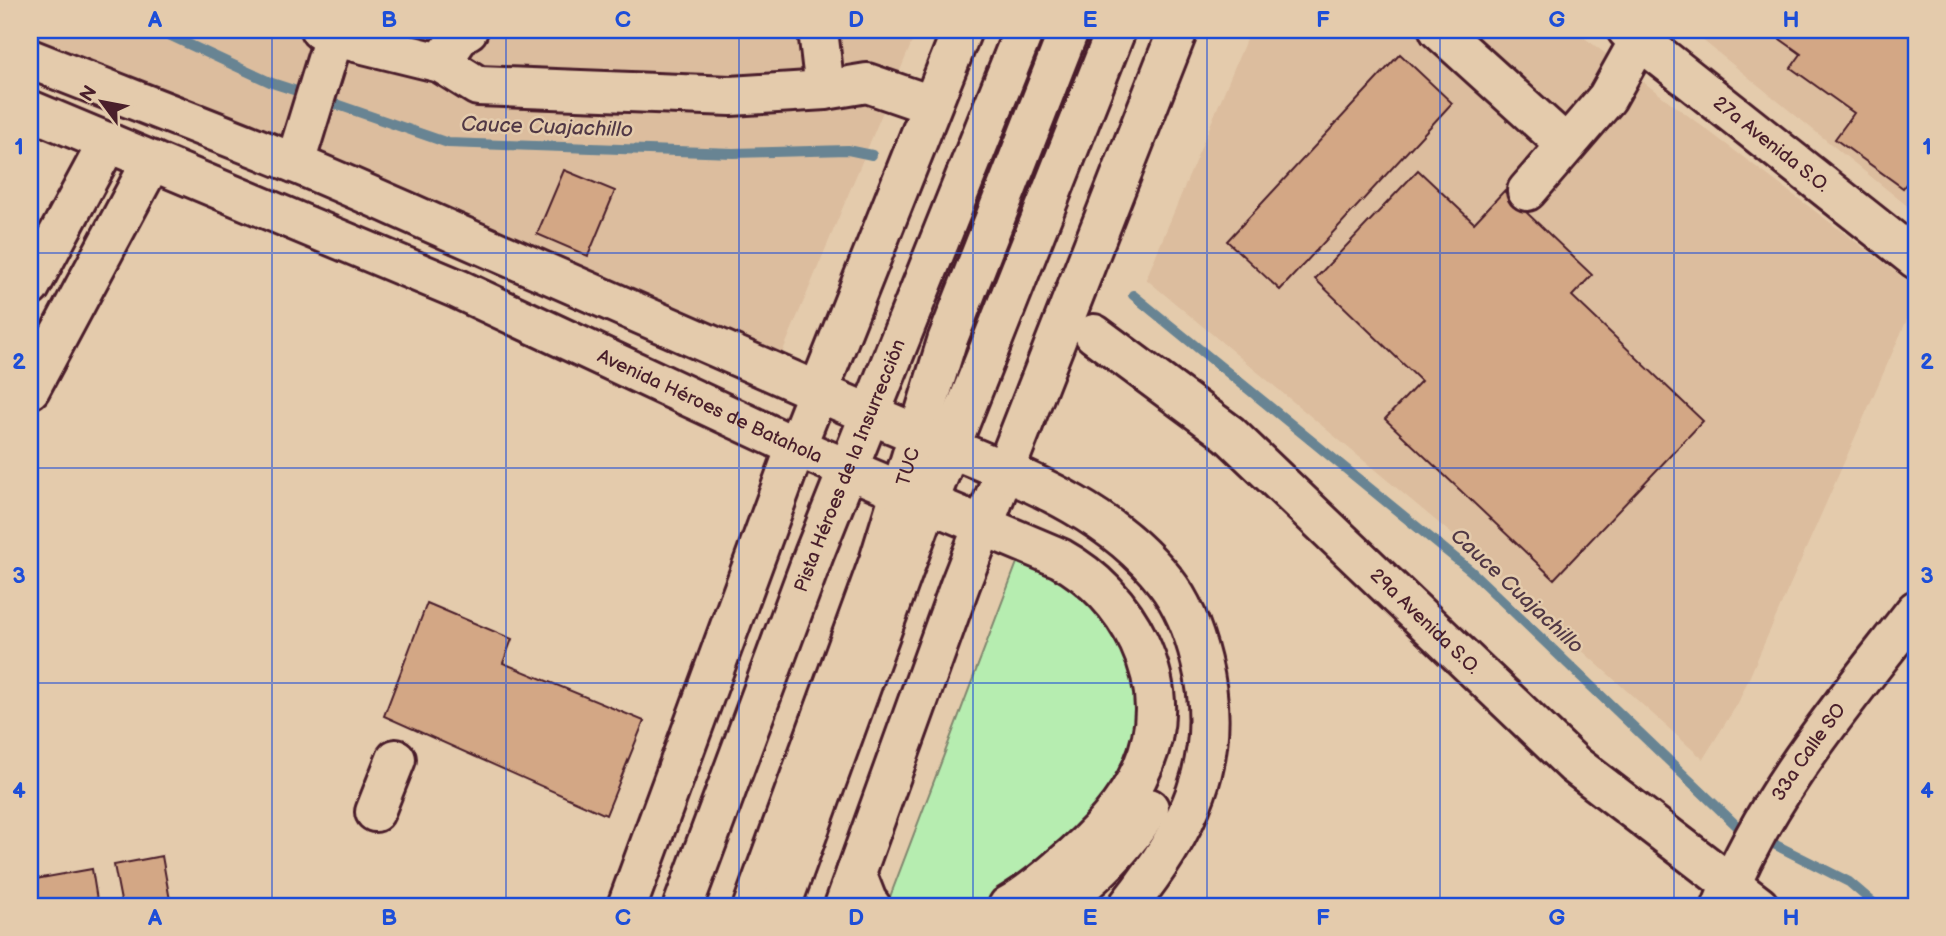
<svg xmlns="http://www.w3.org/2000/svg" width="1946" height="936" viewBox="0 0 1946 936" font-family="'Balsamiq Sans',sans-serif">
<style>
.built{fill:#dcbd9e}
.grass{fill:#b6edb0;stroke:#80866e;stroke-width:2}
.lines{fill:none;stroke-linecap:round;stroke-linejoin:round}
.stream{stroke:#678493;stroke-width:10}
.building{fill:#d3a785;stroke:#4a1f2b;stroke-width:2}
.minor-casing{stroke:#4a1f2b;stroke-width:44}
.major-casing{stroke:#4a1f2b;stroke-width:44}
.minor{stroke:#e4cbac;stroke-width:38}
.major{stroke:#e4cbac;stroke-width:38}
.grid{fill:none;stroke:#1d4ed8;stroke-width:2;stroke-opacity:0.55}
.labels{text-anchor:middle;dominant-baseline:central;stroke-width:5;stroke-linejoin:round;paint-order:stroke}
.street-label{font-size:19px;fill:#4a1f2b;stroke:#e4cbac}
.water-label{font-size:21px;font-style:italic;fill:#513845;stroke:#e4cbac}
.neatline{fill:none;stroke:#1d4ed8;stroke-width:2.5}
.grid-label{font-size:23px;text-anchor:middle;font-weight:bold;fill:#1d4ed8}
</style>
<rect width="100%" height="100%" fill="#e4cbac"/>
<filter id="ink" filterUnits="userSpaceOnUse"><feTurbulence type="fractalNoise" baseFrequency=".0143" numOctaves="2"/><feDisplacementMap in="SourceGraphic" scale="14" xChannelSelector="R" yChannelSelector="G"/><feConvolveMatrix kernelMatrix="1 2 1 2 8 2 1 2 1" color-interpolation-filters="sRGB"/></filter>
<g filter="url(#ink)">
<g class="built">
<polygon points="30,30 917,30 782,353 30,39"/>
<polygon points="1250,30 1574,30 1916,287 1916,299 1738,703 1703,759 1453,535 1146,279"/>
<polygon points="1690,30 1916,30 1916,213"/>
</g>
<polygon class="grass" points="1018,560 1069,580 1110,622 1139,692 1136,736 1123,766 1099,809 1063,846 993,898 979,906 895,906 888,902"/>
<g class="lines">
<g class="stream">
<polyline points="158,30 272,83 309,95"/>
<polyline points="324,100 448,143 733,153 848,150 872,155"/>
<polyline points="1133,295 1471,571 1737,826 1750,832"/>
<polyline points="1764,839 1849,882 1877,906"/>
</g>
</g>
<g class="building">
<polygon points="1787,30 1916,30 1916,170 1903,188 1835,139 1854,113 1791,68 1801,54 1780,39"/>
<polygon points="1400,54 1452,103 1280,290 1227,241"/>
<polygon points="564,170 615,191 588,256 537,234"/>
<polygon points="1418,170 1474,223 1504,191 1592,275 1572,296 1703,421 1554,579 1385,419 1421,381 1315,279"/>
<polygon points="427,603 512,639 503,663 644,721 606,815 384,716"/>
<polygon points="162,856 170,900 138,906 122,906 114,865"/>
<polygon points="92,869 98,906 30,906 30,880"/>
</g>
<g class="lines">
<g class="minor-casing">
<g id="minor">
<polyline points="320,30 335,37 441,63 478,86 731,96 825,90 867,83 931,105"/>
<polyline points="818,30 825,90"/>
<polyline points="1439,30 1566,145"/>
<path id="s1" d="M1627,30l289,229"/>
<polyline points="441,63 461,34 468,30"/>
<polyline points="295,163 336,30"/>
<polyline points="1527,191 1607,98 1640,39"/>
<polyline points="30,287 108,142"/>
<path id="s2" d="M1094,334l135,100 346,331 184,141"/>
<polyline points="30,389 152,161"/>
<polyline points="375,812 396,759"/>
<polyline points="627,906 796,447 962,30"/>
<path id="s3" d="M753,906l126,-345 68,-220 122,-311"/>
<polyline points="844,906 960,585 1178,30"/>
<path id="s4" d="M1722,906c44,-112 121,-202 194,-296"/>
</g>
</g>
<g class="major-casing">
<g id="major">
<path d="M30,59c88,35 176,68 264,104 54,22 108,47 163,71 111,49 222,98 334,146 54,24 109,47 164,70 77,32 157,63 210,131 19,24 29,51 36,80 25,99 -14,170 -73,245"/>
<path id="s5" d="M30,110l428,179 338,158 264,111c36,20 61,47 79,84 44,93 -9,168 -80,226 -16,14 -32,27 -51,38"/>
<polyline points="856,873 867,901 871,906"/>
<path id="s6" d="M683,906l131,-352 210,-524"/>
<polyline points="781,906 928,503 1116,30"/>
<path d="M1057,906c36,-29 69,-58 92,-98"/>
</g>
</g>
<use href="#minor" class="minor"/>
<use href="#major" class="major"/>
</g>
</g>
<path class="grid" d="M272,30v876M506,30v876M739,30v876M973,30v876M1207,30v876M1440,30v876M1674,30v876M30,253h1886M30,468h1886M30,683h1886"/>
<g class="labels">
<g class="street-label">
<text stroke="none"><textPath href="#s1" startOffset="184">27a Avenida S.O.</textPath></text>
<text stroke="none"><textPath href="#s5" startOffset="742">Avenida Héroes de Batahola</textPath></text>
<text stroke="none"><textPath href="#s6" startOffset="471">Pista Héroes de la Insurrección</textPath></text>
<text stroke="none"><textPath href="#s3" startOffset="466">TUC</textPath></text>
<text stroke="none"><textPath href="#s2" startOffset="439">29a Avenida S.O.</textPath></text>
<text stroke="none"><textPath href="#s4" startOffset="177">33a Calle SO</textPath></text>
</g>
<g class="water-label">
<text transform="translate(547 127) rotate(2)">Cauce Cuajachillo</text>
<text transform="translate(1517 591) rotate(43)">Cauce Cuajachillo</text>
</g>
</g>
<rect width="1946" height="936" fill="none" stroke="#e4cbac" stroke-width="77"/>
<g transform="translate(102 102) rotate(302)" stroke="#e4cbac" stroke-width="5" paint-order="stroke">
<path d="M0-5L12 26L0 18L-12 26Z" fill="#4a1f2b"/>
<text y="-10" font-size="19" font-weight="bold" text-anchor="middle" fill="#4a1f2b">N</text>
</g>
<rect x="38" y="38" width="1870" height="860" class="neatline"/>
<g class="grid-label">
<text x="155" y="27">A</text>
<text x="389" y="27">B</text>
<text x="623" y="27">C</text>
<text x="856" y="27">D</text>
<text x="1090" y="27">E</text>
<text x="1323" y="27">F</text>
<text x="1557" y="27">G</text>
<text x="1791" y="27">H</text>
<text x="19" y="154">1</text>
<text x="1927" y="154">1</text>
<text x="19" y="369">2</text>
<text x="1927" y="369">2</text>
<text x="19" y="583">3</text>
<text x="1927" y="583">3</text>
<text x="19" y="798">4</text>
<text x="1927" y="798">4</text>
<text x="155" y="925">A</text>
<text x="389" y="925">B</text>
<text x="623" y="925">C</text>
<text x="856" y="925">D</text>
<text x="1090" y="925">E</text>
<text x="1323" y="925">F</text>
<text x="1557" y="925">G</text>
<text x="1791" y="925">H</text>
</g>
</svg>
